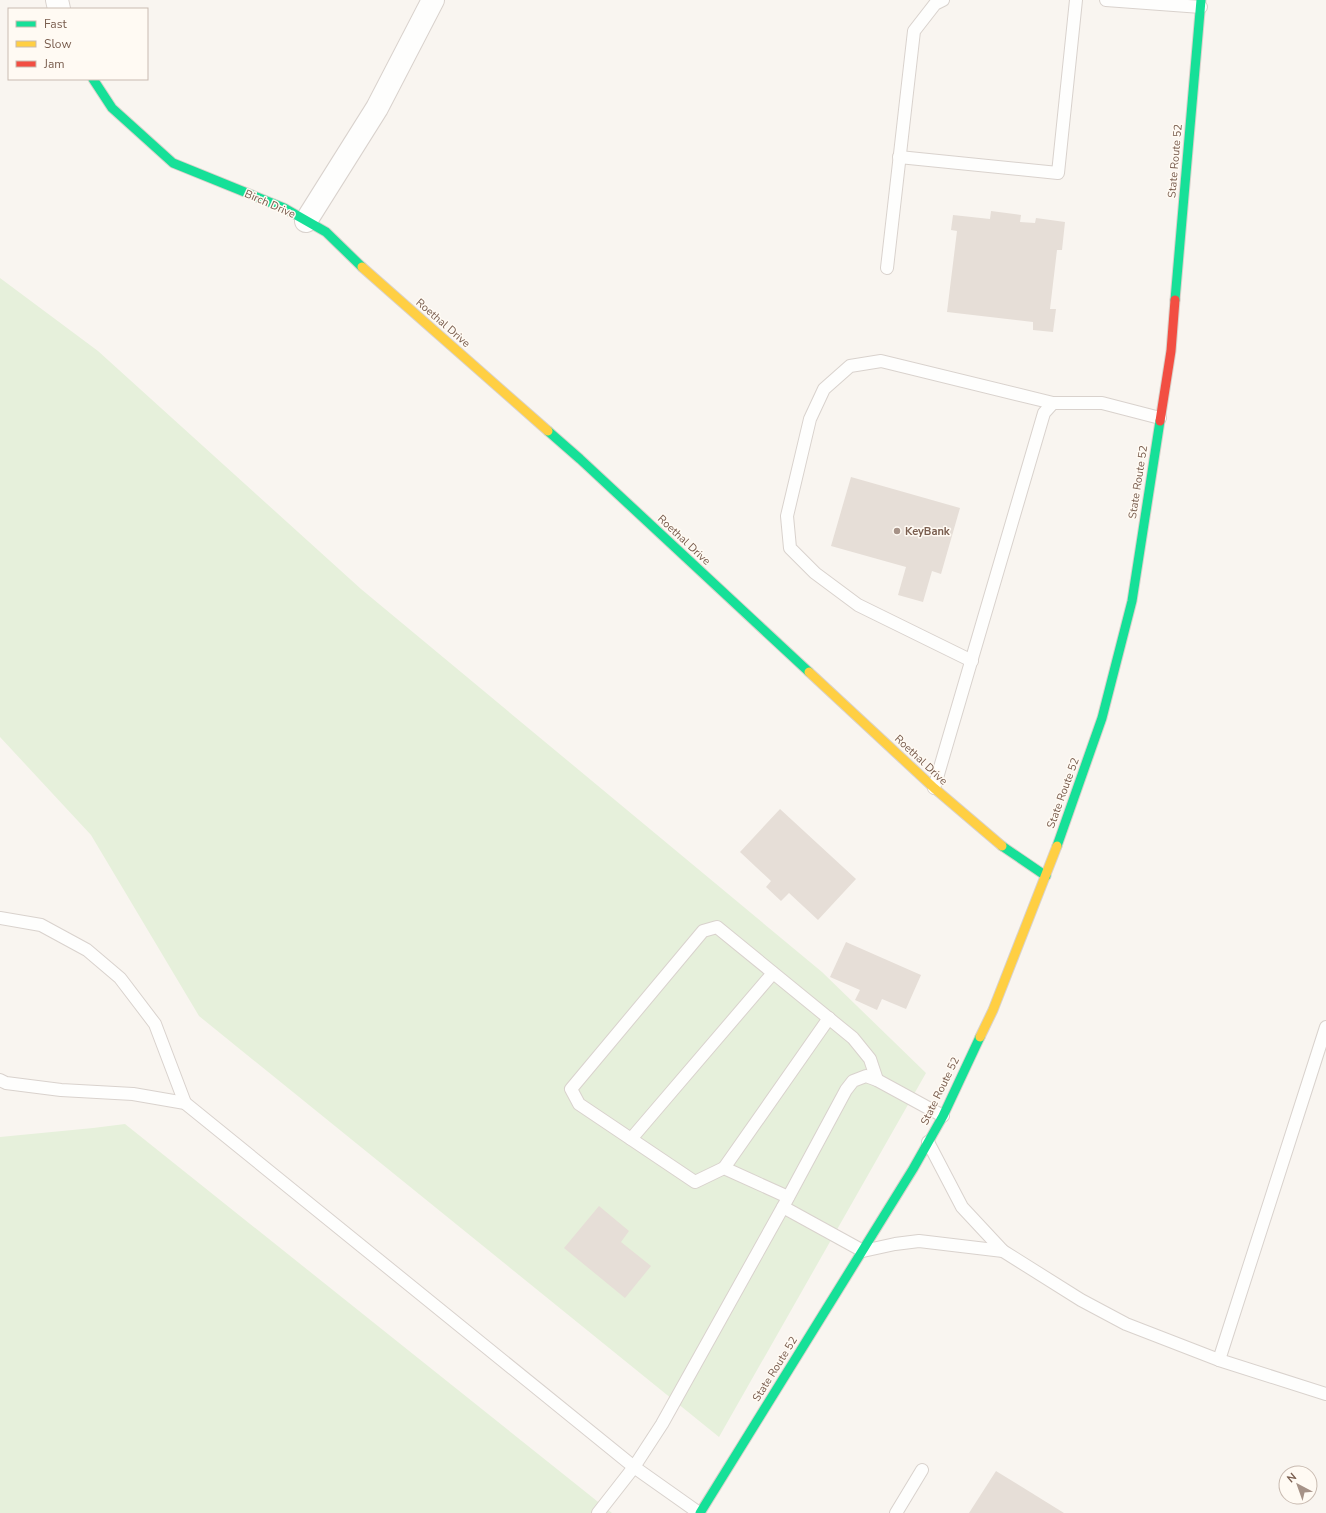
<svg xmlns="http://www.w3.org/2000/svg" width="1326" height="1513" viewBox="0 0 1326 1513" font-family="'Nunito Sans',sans-serif">
<style>
.green{fill:#e6f0db}
.building{fill:#e6ded7}
.lines{fill:none;stroke-linecap:round;stroke-linejoin:round}
.lane-casing{stroke:#d9d2cd;stroke-width:14}
.street-casing{stroke:#d9d2cd;stroke-width:24}
.fast-casing{stroke:#d9d2cb;stroke-width:11}
.slow-casing{stroke:#d9d2cb;stroke-width:11}
.jam-casing{stroke:#d9d2cb;stroke-width:11}
.lane{stroke:#fefefd;stroke-width:12}
.street{stroke:#fefefd;stroke-width:22}
.fast{stroke:#16e098;stroke-width:9}
.slow{stroke:#ffcf43;stroke-width:9}
.jam{stroke:#f24e42;stroke-width:9}
.poi-dot{fill:#a69287;stroke:#fffaf3;stroke-width:1.5}
.labels{text-anchor:middle;dominant-baseline:central;stroke-width:3;stroke-linejoin:round;paint-order:stroke}
.street-label{font-size:11px;fill:#795d4e;stroke:#fffaf3}
.poi-label{font-size:11px;font-weight:bold;fill:#795d4e;stroke:#fffaf3;text-anchor:start}
</style>
<rect width="100%" height="100%" fill="#f9f5f0"/>
<g class="green">
<polygon points="0,278 98,351 361,589 822,972 926,1073 719,1437 199,1016 91,835 0,737"/>
<polygon points="125,1124 612,1513 0,1513 0,1137 93,1128"/>
</g>
<g class="building">
<polygon points="991,211 1021,215 1020,222 1035,223 1036,218 1065,222 1062,250 1057,250 1050,309 1056,309 1053,332 1033,330 1033,322 947,312 957,231 951,230 953,215 990,219"/>
<polygon points="851,477 960,508 941,574 932,571 923,602 898,595 906,567 831,546"/>
<polygon points="780,809 856,879 818,920 789,893 781,901 766,887 771,881 740,852"/>
<polygon points="846,942 921,975 906,1009 882,999 877,1010 855,1000 860,990 830,977"/>
<polygon points="599,1206 629,1231 621,1242 651,1266 625,1298 564,1248"/>
<polygon points="996,1471 1064,1513 969,1513"/>
</g>
<g class="lines">
<g class="lane-casing">
<g id="lane">
<polyline points="1106,0 1201,7"/>
<polyline points="899,157 1058,173 1076,0"/>
<polyline points="887,268 914,31 935,4 943,0"/>
<polyline points="972,661 858,605 815,573 790,548 787,516 810,419 824,389 850,366 881,361 1053,403"/>
<polyline points="934,788 1044,413 1053,403 1102,403 1160,418"/>
<polyline points="0,918 41,925 87,950 120,978 155,1024 185,1103"/>
<polyline points="0,1080 6,1083 61,1090 133,1094 185,1103 634,1467 699,1513"/>
<polyline points="943,1116 877,1080 866,1076 853,1081 846,1090 783,1207 863,1251 895,1244 919,1241 1003,1251"/>
<polyline points="631,1139 773,973"/>
<polyline points="928,1142 962,1207 1003,1251 1081,1300 1126,1324 1219,1360 1326,1394"/>
<polyline points="724,1168 829,1018"/>
<polyline points="788,1197 724,1168 695,1182 579,1104 571,1089 703,931 717,927 853,1038 870,1059 877,1080"/>
<polyline points="1219,1360 1326,1027"/>
<polyline points="598,1513 634,1467 662,1424 783,1207"/>
<polyline points="896,1513 922,1470"/>
</g>
</g>
<g class="street-casing">
<g id="street">
<polyline points="57,0 59,9"/>
<polyline points="306,221 377,108 433,0"/>
</g>
</g>
<g class="fast-casing">
<g id="fast">
<polyline points="93,79 112,108 173,163 284,208 326,232 362,267"/>
<polyline points="1175,300 1201,0"/>
<polyline points="548,431 580,459 809,672"/>
<polyline points="1002,846 1046,876"/>
<polyline points="1057,846 1102,718 1132,601 1160,421"/>
<polyline points="700,1513 913,1169 943,1116 980,1037"/>
</g>
</g>
<g class="slow-casing">
<g id="slow">
<polyline points="362,267 548,431"/>
<polyline points="809,672 934,788 1002,846"/>
<polyline points="980,1037 993,1010 1057,846"/>
</g>
</g>
<g class="jam-casing">
<polyline id="jam" points="1160,421 1171,351 1175,300"/>
</g>
<use href="#lane" class="lane"/>
<use href="#street" class="street"/>
<use href="#fast" class="fast"/>
<use href="#slow" class="slow"/>
<use href="#jam" class="jam"/>
</g>
<circle class="poi-dot" cx="897" cy="531" r="4"/>
<g class="labels">
<g class="street-label">
<text transform="translate(1175 161) rotate(-85)">State Route 52</text>
<text transform="translate(270 204) rotate(24)">Birch Drive</text>
<text transform="translate(443 323) rotate(41)">Roethal Drive</text>
<text transform="translate(1138 482) rotate(-81)">State Route 52</text>
<text transform="translate(684 540) rotate(43)">Roethal Drive</text>
<text transform="translate(921 760) rotate(43)">Roethal Drive</text>
<text transform="translate(1063 793) rotate(-70)">State Route 52</text>
<text transform="translate(940 1091) rotate(-64)">State Route 52</text>
<text transform="translate(775 1369) rotate(-58)">State Route 52</text>
</g>
<g class="poi-label">
<text x="905" y="531">KeyBank</text>
</g>
</g>
<rect x="8" y="8" width="140" height="72" fill="#fffaf3" stroke="#c9bbb1"/>
<rect x="16" y="21" width="20" height="6" fill="#16e098" stroke="#c9bbb1"/>
<text x="44" y="28" font-size="12" fill="#795d4e">Fast</text>
<rect x="16" y="41" width="20" height="6" fill="#ffcf43" stroke="#c9bbb1"/>
<text x="44" y="48" font-size="12" fill="#795d4e">Slow</text>
<rect x="16" y="61" width="20" height="6" fill="#f24e42" stroke="#c9bbb1"/>
<text x="44" y="68" font-size="12" fill="#795d4e">Jam</text>
<g transform="translate(1298 1485) rotate(319)"><circle r="19" fill="#fffaf3" stroke="#c9bbb1"/>
<path d="M0-3L7 15L0 10L-7 15Z" fill="#a69287"/>
<text y="-6" font-size="11" font-weight="bold" text-anchor="middle" fill="#795d4e">N</text>
</g>
</svg>
